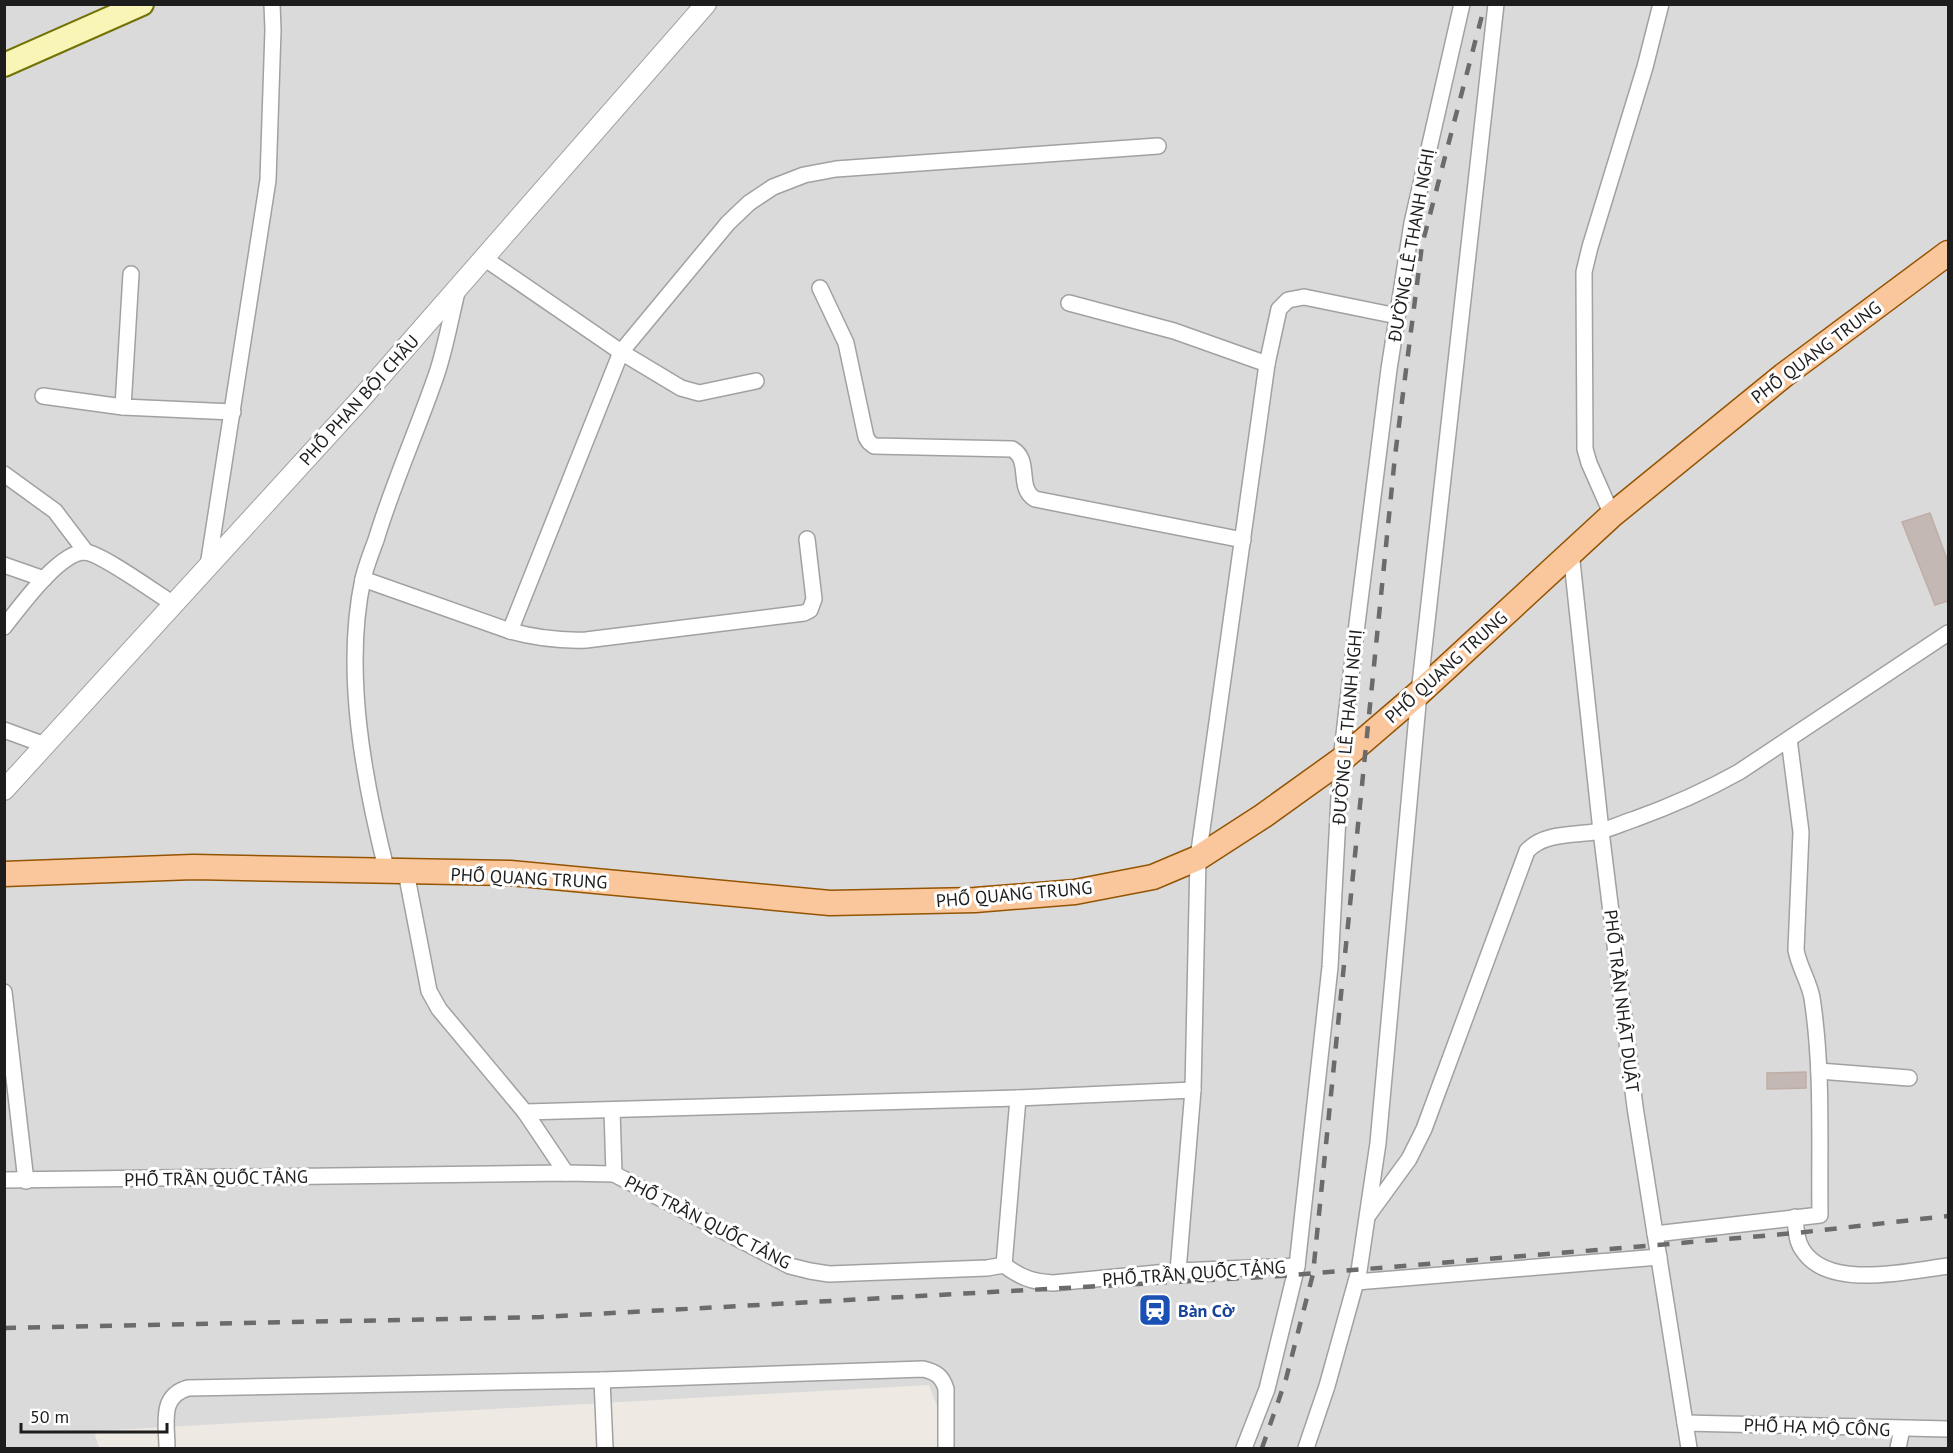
<svg xmlns="http://www.w3.org/2000/svg" width="1953" height="1453" viewBox="0 0 1953 1453" font-family="'PT Sans',sans-serif">
<style>
.residential{fill:#dbdada}
.building{fill:#c3b8b3;stroke:#c0aea6;stroke-width:1.5}
.lines{fill:none;stroke-linecap:round;stroke-linejoin:round}
.minor-casing{stroke:#a1a1a1;stroke-width:18}
.tertiary-casing{stroke:#a1a1a1;stroke-width:22}
.secondary-casing{stroke:#727206;stroke-width:26}
.primary-casing{stroke:#945402;stroke-width:27}
.minor{stroke:#fff;stroke-width:15}
.tertiary{stroke:#fff;stroke-width:20}
.secondary{stroke:#f8f5b7;stroke-width:22}
.primary{stroke:#fac79c;stroke-width:24}
.rail{stroke:#6b6b6b;stroke-width:4.5;stroke-dasharray:12 12;stroke-linecap:butt}
.labels{text-anchor:middle;dominant-baseline:central;stroke-width:6;stroke-linejoin:round;paint-order:stroke}
.street-label{font-size:18px;fill:#1d1d1d;stroke:#fff}
.transit-label{font-size:18px;font-weight:bold;fill:#164399;stroke:#fff;text-anchor:start}
</style>
<rect width="100%" height="100%" fill="#eee9e3"/>
<polygon class="residential" points="5,5 1948,5 1948,1448 953,1448 929,1385 94,1431 99,1448 5,1448"/>
<g class="building">
<polygon points="1930,513 1948,562 1948,601 1935,605 1902,522"/>
<polygon points="1806,1072 1806,1088 1767,1089 1767,1073"/>
</g>
<g class="lines">
<g class="minor-casing">
<g id="minor">
<polyline points="484,258 621,352 681,388 699,393 756,381"/>
<polyline points="131,274 123,407 233,412"/>
<path d="M820,288l26,55 20,94 3,5 5,4 138,3c20,11 4,39 23,50l208,41"/>
<polyline points="1069,303 1174,331 1267,364"/>
<polyline points="43,396 123,407"/>
<polyline points="4,474 55,511 86,552"/>
<polyline points="1612,515 1589,463 1585,449 1584,272 1590,247 1645,67 1661,4"/>
<polyline points="1571,552 1601,831 1635,1107 1689,1448"/>
<polyline points="4,565 44,579"/>
<polyline points="208,566 268,180 273,30 272,4"/>
<path d="M363,579l147,52c26,7 49,10 76,9l218,-27 6,-3 4,-11 -7,-60"/>
<path d="M4,627c16,-20 55,-75 81,-75 16,1 72,42 89,52"/>
<polyline points="510,631 621,352 728,223 749,203 773,187 804,175 836,169 1158,146"/>
<polyline points="4,730 45,745"/>
<path d="M387,872c-23,-91 -44,-200 -24,-293 3,-13 8,-26 13,-39 17,-57 42,-111 61,-167 9,-27 14,-57 21,-85"/>
<polyline points="406,872 429,991 439,1009 525,1112 566,1173"/>
<polyline points="4,992 26,1181"/>
<polyline points="1819,1071 1909,1078"/>
<polyline points="612,1110 614,1174"/>
<polyline points="525,1112 1018,1098 1193,1090"/>
<path d="M4,1180l562,-7 48,1 176,92 20,5 19,3 158,-6 17,-3c16,12 28,17 49,18l125,-12 119,-5"/>
<path d="M1369,1214l40,-55 15,-30 103,-278c16,-18 45,-16 68,-19 14,-2 27,-9 40,-13 36,-13 70,-28 104,-47l209,-139"/>
<path d="M1795,1217c1,11 1,23 7,32 25,42 107,22 146,17"/>
<path d="M1655,1234l165,-19c-1,-72 3,-146 -8,-217 -3,-17 -13,-31 -16,-48l5,-118 -12,-93"/>
<polyline points="1004,1265 1018,1098"/>
<polyline points="1178,1271 1193,1090 1198,858 1267,364 1279,309 1288,300 1304,297 1397,316"/>
<polyline points="1356,1282 1659,1257"/>
<polyline points="602,1380 605,1448"/>
<polyline points="1685,1423 1948,1429"/>
<path d="M167,1448c0,-24 -8,-52 21,-60l414,-8 321,-11c13,3 19,7 23,20v59"/>
<polyline points="1244,1448 1267,1389 1297,1266 1330,967 1341,760 1357,624 1389,369 1412,223 1462,4"/>
<polyline points="1306,1448 1327,1386 1359,1271 1378,1143 1419,693 1496,4"/>
<polyline points="1898,1448 1902,1429"/>
</g>
</g>
<g class="tertiary-casing">
<polyline id="tertiary" points="4,790 359,401 706,4"/>
</g>
<g class="secondary-casing">
<polyline id="secondary" points="4,65 142,4"/>
</g>
<g class="primary-casing">
<polyline id="primary" points="4,874 193,867 510,873 830,903 975,900 1075,892 1153,877 1198,858 1263,816 1341,760 1419,693 1612,515 1784,375 1948,253"/>
</g>
<use href="#minor" class="minor"/>
<use href="#tertiary" class="tertiary"/>
<use href="#secondary" class="secondary"/>
<use href="#primary" class="primary"/>
<g class="rail">
<polyline points="4,1328 541,1317 1281,1276 1657,1245 1796,1233 1948,1216"/>
<polyline points="1262,1448 1286,1379 1313,1274 1395,456 1422,245 1485,4"/>
</g>
</g>
<defs>
<g id="station-square" transform="scale(1.725)"><rect x="-9" y="-9" width="18" height="18" rx="4" fill="#1a4fb4" stroke="#fff"/><path d="M-3-6H3Q5-6 5-4V2Q5 4 3 4L4.5 6H3L1.5 4h-3L-3 6H-4.5L-3 4Q-5 4-5 2V-4Q-5-6-3-6ZM-3.5-4v3h7v-3ZM-3.5 1v1.5H-2V1ZM2 1v1.5H3.5V1Z" fill="#fff"/></g>
</defs>
<g fill-rule="evenodd">
<use href="#station-square" x="1155" y="1310"/>
</g>
<g class="labels">
<g class="street-label">
<text transform="translate(1411 245) rotate(-80)">ĐƯỜNG LÊ THANH NGHỊ</text>
<text transform="translate(1816 352) rotate(-37)">PHỐ QUANG TRUNG</text>
<text transform="translate(359 400) rotate(-48)">PHỐ PHAN BỘI CHÂU</text>
<text transform="translate(1446 667) rotate(-42)">PHỐ QUANG TRUNG</text>
<text transform="translate(1347 727) rotate(-85)">ĐƯỜNG LÊ THANH NGHỊ</text>
<text transform="translate(529 878) rotate(3)">PHỐ QUANG TRUNG</text>
<text transform="translate(1014 894) rotate(-5)">PHỐ QUANG TRUNG</text>
<text transform="translate(1622 1001) rotate(83)">PHỐ TRẦN NHẬT DUẬT</text>
<text transform="translate(216 1178) rotate(-1)">PHỐ TRẦN QUỐC TẢNG</text>
<text transform="translate(708 1222) rotate(27)">PHỐ TRẦN QUỐC TẢNG</text>
<text transform="translate(1194 1273) rotate(-4)">PHỐ TRẦN QUỐC TẢNG</text>
<text transform="translate(1817 1427) rotate(2)">PHỐ HẠ MỘ CÔNG</text>
</g>
<g class="transit-label">
<text x="1178" y="1310">Bàn Cờ</text>
</g>
</g>
<rect width="1953" height="1453" fill="none" stroke="#1d1d1d" stroke-width="12"/>
<path d="M21 1423v9h146v-9" fill="none" stroke="#1d1d1d" stroke-width="3"/>
<text x="30" y="1423" font-size="18" fill="#1d1d1d" stroke="#ffffff" stroke-width="4.5" paint-order="stroke">50 m</text>
</svg>
